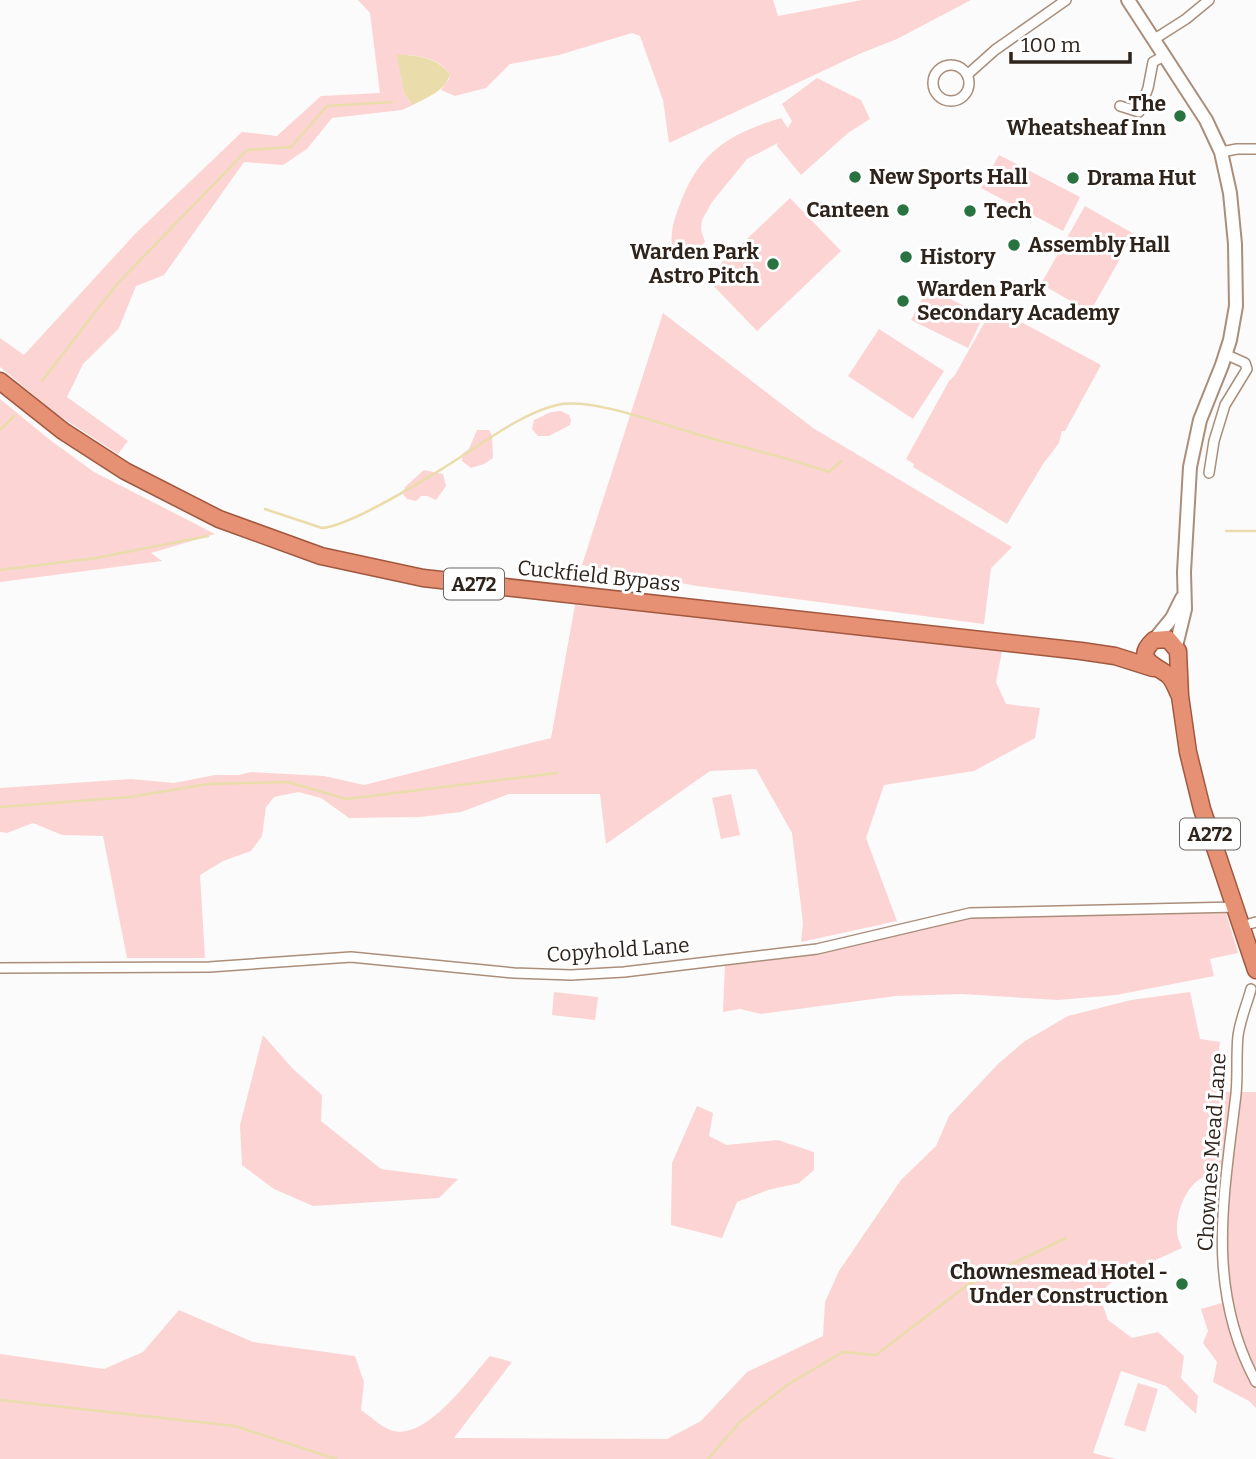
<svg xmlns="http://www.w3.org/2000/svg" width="1256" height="1459" viewBox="0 0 1256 1459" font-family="Bitter,serif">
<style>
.green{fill:#fcd4d3}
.water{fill:#eadcab}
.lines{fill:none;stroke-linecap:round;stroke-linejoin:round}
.stream{stroke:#eadcab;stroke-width:2.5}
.minor-casing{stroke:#aa8e7a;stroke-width:12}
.secondary-casing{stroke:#aa8e7a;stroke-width:16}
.trunk-casing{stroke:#a1583e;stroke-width:19}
.minor{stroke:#fff;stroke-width:9}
.secondary{stroke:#fff;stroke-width:12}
.trunk{stroke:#e69074;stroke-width:16}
.poi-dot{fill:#297340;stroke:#fff;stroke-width:2.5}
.labels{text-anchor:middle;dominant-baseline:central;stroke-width:6;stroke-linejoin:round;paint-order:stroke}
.shield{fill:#fff;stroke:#6d6660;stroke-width:2}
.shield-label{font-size:19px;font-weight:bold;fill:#2f241c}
.poi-label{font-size:21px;font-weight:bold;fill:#2f241c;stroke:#fff;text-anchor:start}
.street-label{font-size:21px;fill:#2f241c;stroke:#fff}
</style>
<rect width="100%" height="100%" fill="#fbfbfb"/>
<g class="green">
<path d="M358,0h415l5,16 84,-16h109l-74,39 -38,15 -190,89 -6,-43 -23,-64 -8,-3 -73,22 -49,9 -24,24 -31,8 -14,-6 8,-11 1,-5c-13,-17 -32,-19 -52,-19l6,38 9,12 -11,5 -70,8 -25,31 -24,16 -39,-3 -80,113 -28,11 -17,42 -36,36 -16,33 61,44 -10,13 -63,-41 -55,-46v-29l24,17 111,-121 107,-102 35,4 44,-40 59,-3 -10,-80z"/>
<path d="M817,78l44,22 9,19 -22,14 -47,42 -24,-29 1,-3 -31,16 -35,43 -10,18 -1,10 4,12 -6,6 -23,11c-8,-18 -4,-34 3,-52 19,-54 49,-73 102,-89l7,10 4,-7 -10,-17z"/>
<polygon points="999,155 1080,197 1063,231 981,188"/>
<polygon points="790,198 841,251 757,331 706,278"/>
<polygon points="1085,206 1134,234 1090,312 1041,284"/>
<polygon points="930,284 953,296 952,300 979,313 981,321 968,348 911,320"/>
<polygon points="993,307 1101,365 1065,431 1062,431 1059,443 1043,464 1007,524 913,467 914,464 906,459 949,381 955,375"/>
<polygon points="663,313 813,428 1012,547 991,568 984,624 697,586 582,565"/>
<polygon points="879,329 944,371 913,419 848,376"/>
<polygon points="0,399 50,440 94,472 215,534 151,553 162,561 0,582"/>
<polygon points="561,411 569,415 571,420 570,425 549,436 538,436 532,429 534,420 551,412"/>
<polygon points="477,430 489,430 492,436 493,458 484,464 471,468 462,461 462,454 469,449"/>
<polygon points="424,470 443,474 446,486 436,500 427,496 421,496 416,501 407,499 403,494 405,487"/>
<polygon points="575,605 696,615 1002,651 996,682 1006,704 1040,708 1035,738 974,771 884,785 866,838 897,921 801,942 803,923 792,833 756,769 710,771 606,844 600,794 509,794 461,812 420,817 349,818 321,798 298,792 274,797 266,807 262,836 251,851 223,861 200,875 205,958 127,958 103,836 62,835 33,823 7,833 0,832 0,788 131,779 174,783 215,775 239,775 251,772 324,776 364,785 551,738"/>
<polygon points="731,794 740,835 721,839 712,798"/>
<polygon points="1226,913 1238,953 1210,959 1214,976 1116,995 1058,1000 962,994 896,996 761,1014 740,1009 723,1012 725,964 801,955 858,944 970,918"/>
<polygon points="554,992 598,997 595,1020 552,1015"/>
<path d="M1190,992l10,47 20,3 -7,49 19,1 -12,83c-29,-5 -44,33 -43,56 0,6 3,12 5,17l-64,29 -12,10 -3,19 5,14 24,18 26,-6 26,24 -3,22 17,18 -2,18 -30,-28 -45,-15 -28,82 23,6h-1116v-105l104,15 39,-17 36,-42 74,32 102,14 9,26 -3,28c9,6 18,15 27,19 35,17 81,-50 102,-73l22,6 -58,76 213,1 34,-18 46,-49 76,-36 2,-34 14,-31 62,-91 35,-34 13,-30 50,-53 26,-22 43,-25 63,-16z"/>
<polygon points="263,1035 292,1068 322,1095 321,1121 381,1169 458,1179 439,1198 313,1206 274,1189 242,1165 240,1125"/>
<path d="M1240,1092h16v316l-7,-7 -36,-19 4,-20 -14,-19 5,-12 -7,-22 28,-8c-7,-70 3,-139 11,-209z"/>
<polygon points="697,1106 713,1113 709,1136 727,1145 778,1140 814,1152 814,1170 799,1183 768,1190 737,1202 722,1238 671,1225 672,1163"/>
<polygon points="1138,1383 1158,1389 1145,1432 1124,1425"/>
</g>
<path class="water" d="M397,55c20,0 39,2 53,19 -4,17 -23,23 -37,31l-9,-12z"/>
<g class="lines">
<g class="stream">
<polyline points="42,381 117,284 247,150 291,147 327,106 392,102"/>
<polyline points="0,430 14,416"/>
<path d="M265,509l57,19c28,-2 97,-45 123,-61 33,-20 74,-53 112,-62 34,-8 104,19 139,29 45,13 90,23 133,38l12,-11"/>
<polyline points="1226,531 1256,531"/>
<polyline points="0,570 96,558 208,536"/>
<polyline points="0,807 130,797 208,784 288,782 346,799 557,773"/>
<polyline points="0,1400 235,1426 336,1459"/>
<polyline points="708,1459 740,1422 787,1385 843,1352 876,1355 966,1286 1066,1238"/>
</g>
<g class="minor-casing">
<g id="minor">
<polyline points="1153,40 1186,19 1209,0"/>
<circle cx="951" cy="83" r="18"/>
<polyline points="967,75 995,50 1066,0"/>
<polyline points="1120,106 1139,112 1148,88 1153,62 1164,56"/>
<polyline points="1221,152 1237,149 1256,149"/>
<polyline points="1209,473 1214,441 1225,405 1247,369 1245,363 1225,354"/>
<polyline points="1242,926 1256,922"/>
<polyline points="0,968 209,967 351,957 514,973 571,975 624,972 817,949 970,913 1236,907"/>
<path d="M1251,989c-4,15 -11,31 -13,47 -2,19 0,39 -2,58 -12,102 -31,193 20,288"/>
</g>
</g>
<g class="secondary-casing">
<g id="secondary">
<polyline points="1128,0 1206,120 1221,152 1230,193 1235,244 1236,306 1230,340 1222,365 1200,420 1190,467 1184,572 1185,609 1176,646"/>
<polyline points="1154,640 1172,618 1182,598"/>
</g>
</g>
<g class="trunk-casing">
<g id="trunk">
<polyline points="0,381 63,431 125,471 219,519 321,556 423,578 1081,651 1115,656 1153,668"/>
<path d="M1180,696c-4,-7 -6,-16 -12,-21 -13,-10 -35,-16 -14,-35l14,-1 10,12 2,45 8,56 14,57 54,161"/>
</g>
</g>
<use href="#minor" class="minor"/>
<use href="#secondary" class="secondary"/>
<use href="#trunk" class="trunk"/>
</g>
<g class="poi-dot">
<circle cx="1180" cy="116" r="7"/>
<circle cx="855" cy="177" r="7"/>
<circle cx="1073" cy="178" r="7"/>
<circle cx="903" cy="210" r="7"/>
<circle cx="970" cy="211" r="7"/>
<circle cx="1014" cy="245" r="7"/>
<circle cx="906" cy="257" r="7"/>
<circle cx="773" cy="264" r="7"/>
<circle cx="903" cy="301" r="7"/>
<circle cx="1182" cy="1284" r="7"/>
</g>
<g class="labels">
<g class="shield">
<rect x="444" y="568.5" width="60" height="31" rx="5"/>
<rect x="1180" y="818.5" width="60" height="31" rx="5"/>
</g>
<g class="shield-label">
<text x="474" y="584">A272</text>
<text x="1210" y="834">A272</text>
</g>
<g class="poi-label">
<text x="1166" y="104" text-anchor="end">The<tspan x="1166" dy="24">Wheatsheaf Inn</tspan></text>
<text x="869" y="177">New Sports Hall</text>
<text x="1087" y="178">Drama Hut</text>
<text x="889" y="210" text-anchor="end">Canteen</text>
<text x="984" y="211">Tech</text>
<text x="1028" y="245">Assembly Hall</text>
<text x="759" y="252" text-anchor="end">Warden Park<tspan x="759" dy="24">Astro Pitch</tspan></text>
<text x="920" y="257">History</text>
<text x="917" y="289">Warden Park<tspan x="917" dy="24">Secondary Academy</tspan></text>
<text x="1168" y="1272" text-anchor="end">Chownesmead Hotel -<tspan x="1168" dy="24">Under Construction</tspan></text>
</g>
<g class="street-label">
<text transform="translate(599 576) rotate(6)">Cuckfield Bypass</text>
<text transform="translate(618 950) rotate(-4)">Copyhold Lane</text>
<text transform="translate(1212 1152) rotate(-86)">Chownes Mead Lane</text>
</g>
</g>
<path d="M1011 52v10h119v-10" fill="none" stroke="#2f241c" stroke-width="3.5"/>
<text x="1021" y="52" font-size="21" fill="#2f241c" stroke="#ffffff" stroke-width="5" paint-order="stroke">100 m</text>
</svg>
